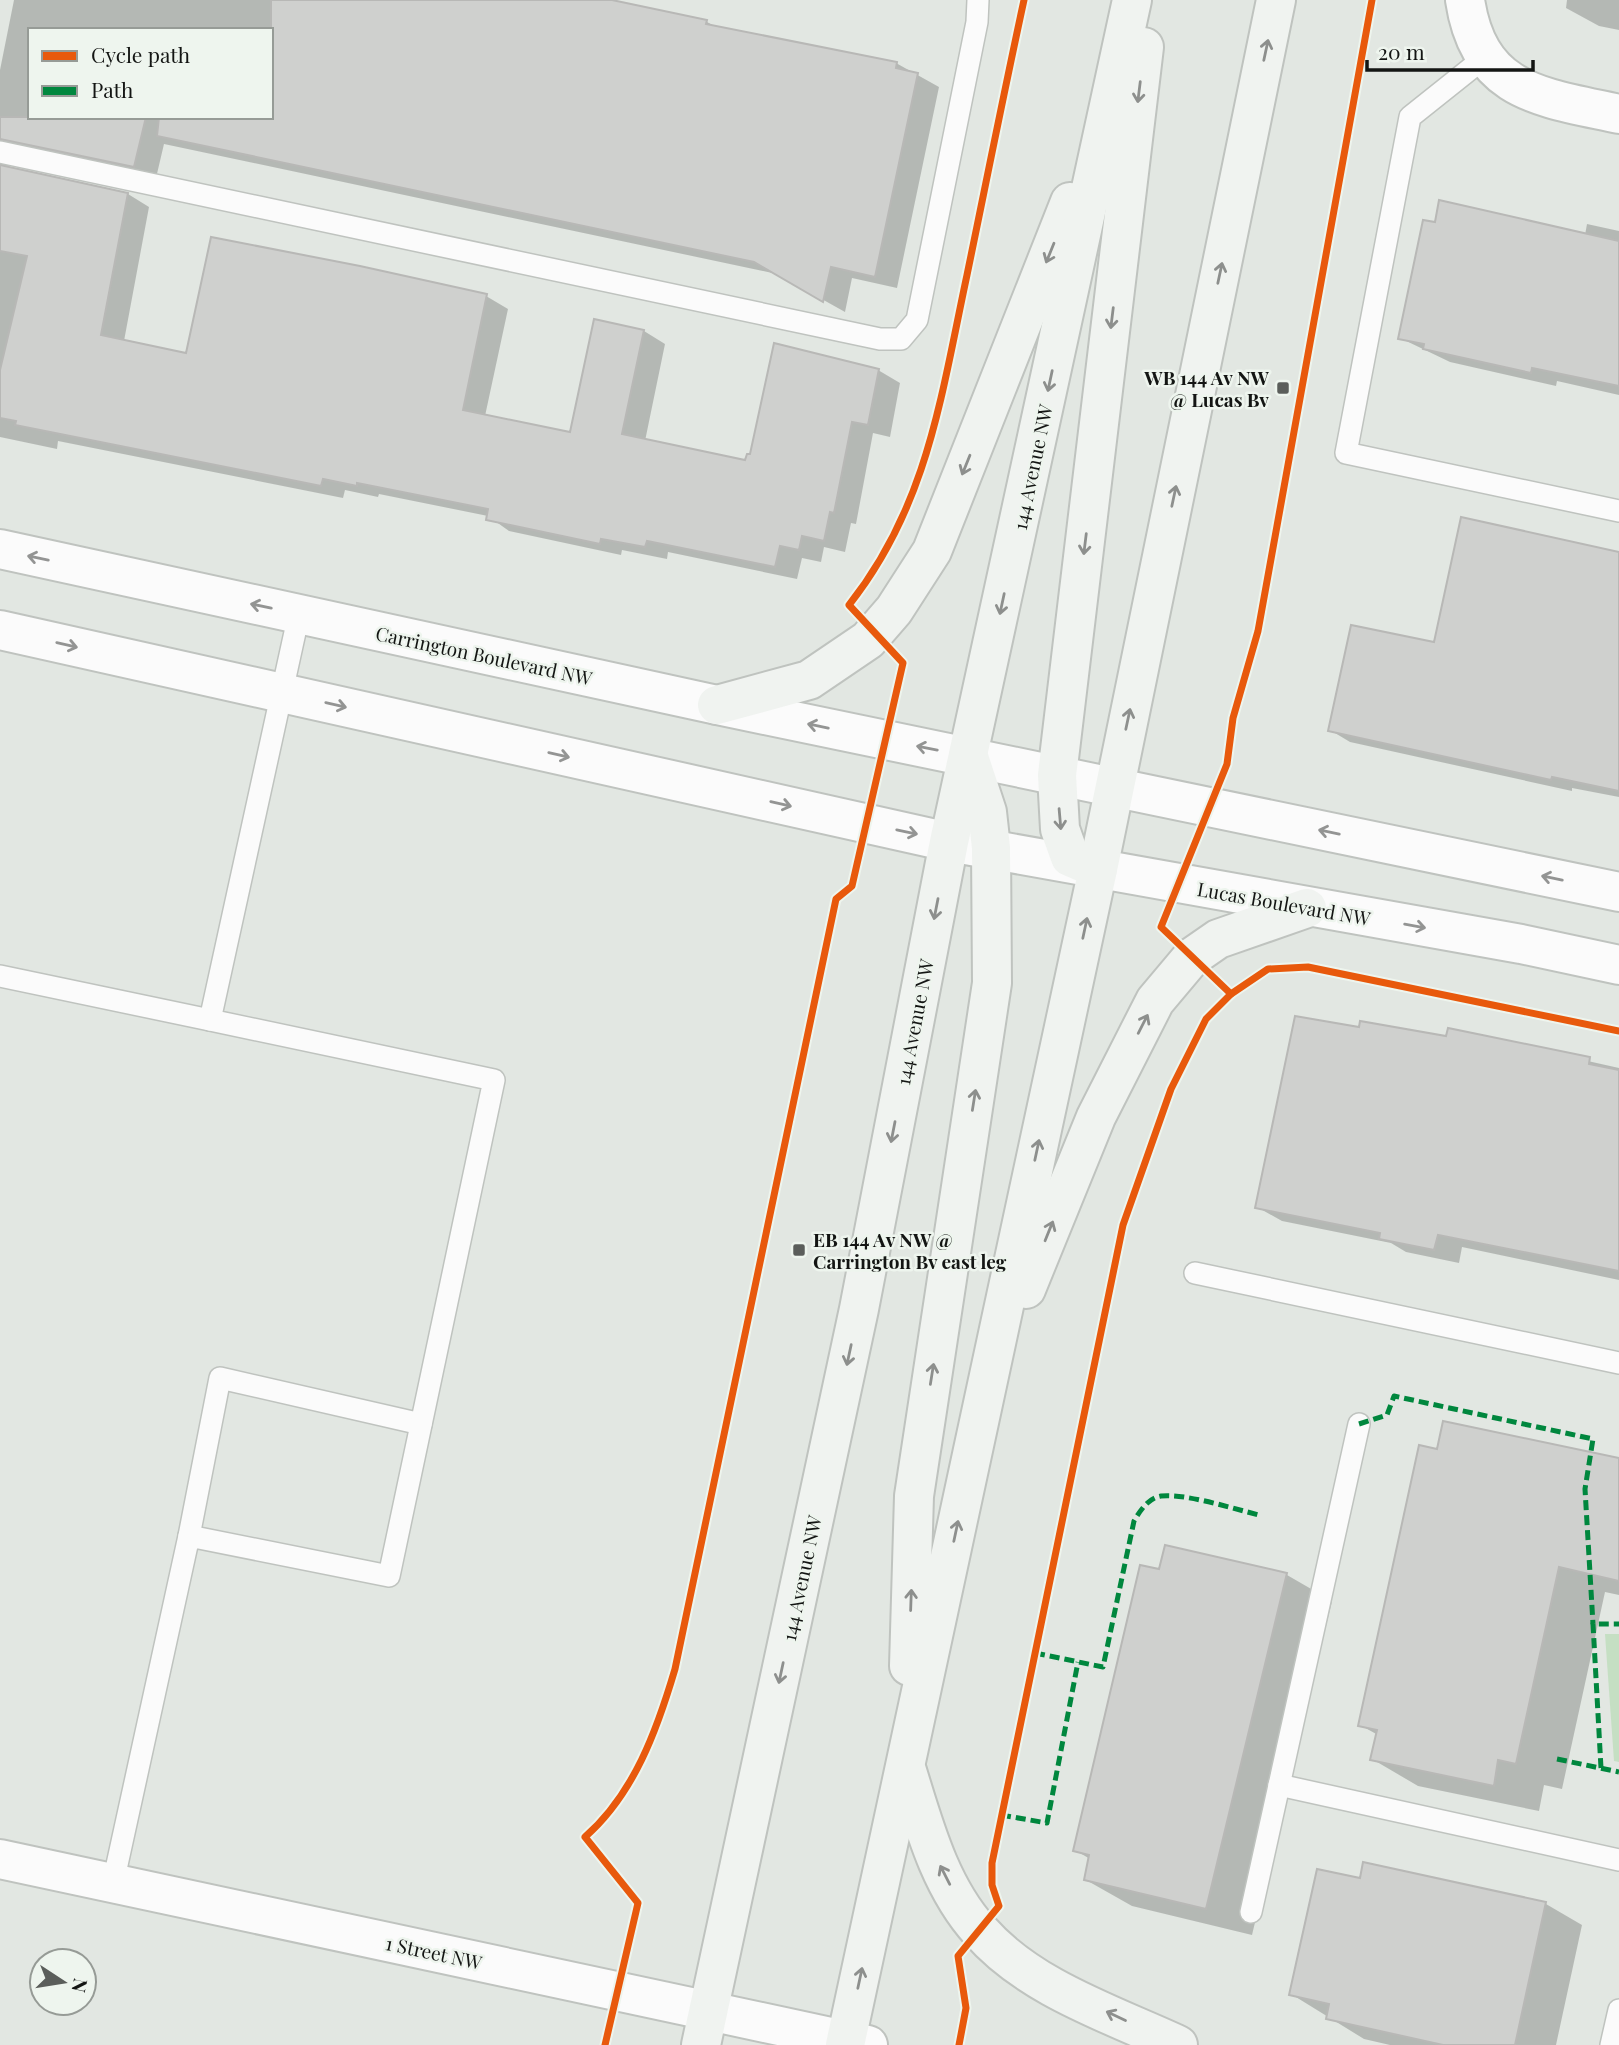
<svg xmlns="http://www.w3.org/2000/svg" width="1619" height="2045" viewBox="0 0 1619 2045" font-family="'Playfair Display',serif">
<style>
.park{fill:#c5dfc3}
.shadow{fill:#0003;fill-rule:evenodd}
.building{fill:#cfd0ce;stroke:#b8b8b6;stroke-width:2}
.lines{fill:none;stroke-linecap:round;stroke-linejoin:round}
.service-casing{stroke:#bfc3bf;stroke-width:24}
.minor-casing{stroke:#bfc3bf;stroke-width:42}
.tertiary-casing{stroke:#bfc3bf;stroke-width:42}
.secondary-casing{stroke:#bfc3bf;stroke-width:42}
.service{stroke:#fbfbfb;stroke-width:21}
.minor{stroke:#fbfbfb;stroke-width:38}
.tertiary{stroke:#fbfbfb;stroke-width:38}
.secondary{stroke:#f0f3f0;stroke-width:38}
.quiet{stroke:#00873e;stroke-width:5;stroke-dasharray:10 5;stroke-linecap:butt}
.cycleway-casing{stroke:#eef5ee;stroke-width:11}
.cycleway{stroke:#e8590c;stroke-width:7}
.oneway{stroke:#8d8f8d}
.oneway2{stroke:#939493}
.poi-dot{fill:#5b5e5b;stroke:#eef5ee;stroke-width:2.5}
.labels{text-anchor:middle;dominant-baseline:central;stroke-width:5;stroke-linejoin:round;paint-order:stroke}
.poi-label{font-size:19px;font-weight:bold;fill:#131513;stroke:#eef5ee;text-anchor:end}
.street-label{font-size:19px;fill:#131513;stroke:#eef5ee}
</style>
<rect width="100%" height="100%" fill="#e2e7e2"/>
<polygon class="park" points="1605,1634 1619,1634 1619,1762 1614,1761"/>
<g class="shadow">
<path d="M14,0h590l103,22 11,6 178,35 43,24 -42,201 -45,-10 -7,34 -68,-38 -613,-130 -8,34 -147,-15v6l119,25 21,13 -25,134 63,14 299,-59 22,13 -23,107 86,18 73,-103 21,13 -20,97 101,22 132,-93 22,13 -10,54 -17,-4 -17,91 -5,-1 -6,29 -21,-5 -3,15 -19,-4 -5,21 -129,-27 -1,7 -45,-9 -1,5 -112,-24 -21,-15 -109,-22 -1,3 -33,-7 -2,8 -285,-57 -1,8 -57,-12v-367zM30,30h241v87h-241z"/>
<polygon points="1567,0 1619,0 1619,30 1599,26 1566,8"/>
<polygon points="1587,224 1619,231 1619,395 1557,381 1556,386 1450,362 1400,338 1585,235"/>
<polygon points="1619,553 1619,797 1572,788 1572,791 1350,742 1330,730 1435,644"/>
<polygon points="1360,1029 1447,1038 1449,1030 1619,1068 1619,1280 1462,1247 1459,1263 1406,1252 1391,1243 1282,1221 1257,1207"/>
<polygon points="1438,1451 1619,1460 1619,1595 1605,1592 1562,1789 1544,1785 1539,1811 1418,1786 1372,1759 1378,1735 1360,1725"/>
<polygon points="1166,1547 1287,1575 1332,1601 1252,1935 1132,1906 1086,1880 1090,1859 1075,1850"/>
<polygon points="1364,1864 1546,1904 1582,1925 1556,2045 1390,2045 1364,2039 1291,1994 1361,1880"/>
</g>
<g class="building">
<polygon points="271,0 612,0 707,20 706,24 897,62 896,68 918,73 875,277 831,267 823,302 754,262 157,136 159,117 271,117"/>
<polygon points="0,117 146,117 134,167 0,139"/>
<polygon points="0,165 128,193 101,335 186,353 211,237 360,266 487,294 463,410 570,432 594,319 644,330 622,434 745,460 747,454 750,454 774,343 879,369 868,425 852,422 834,513 830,512 824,541 802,536 799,550 780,546 775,567 647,541 645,547 601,539 600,544 486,520 488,509 357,483 357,486 323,479 321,486 15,425 16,421 0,418 0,370 27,256 0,251"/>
<polygon points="1439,200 1619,241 1619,386 1532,368 1531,373 1423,349 1424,344 1398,339 1423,220 1435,222"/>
<polygon points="1461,517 1619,552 1619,791 1552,777 1551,780 1328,731 1351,625 1434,642"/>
<polygon points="1295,1016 1359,1027 1360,1021 1446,1036 1448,1028 1590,1057 1589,1064 1619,1070 1619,1271 1438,1235 1434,1250 1379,1239 1380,1233 1255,1208"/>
<polygon points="1443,1421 1619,1458 1619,1581 1559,1567 1516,1764 1498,1760 1494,1786 1370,1760 1377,1730 1358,1726 1419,1445 1437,1449"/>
<polygon points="1165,1545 1287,1573 1206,1909 1084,1880 1089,1855 1073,1851 1140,1565 1159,1569"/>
<polygon points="1363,1862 1546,1902 1515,2045 1443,2045 1326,2019 1329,2004 1289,1995 1317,1869 1360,1878"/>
</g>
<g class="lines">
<g class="service-casing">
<g id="service">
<polyline points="1484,58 1410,117 1346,453 1619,511"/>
<polyline points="0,152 880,339 901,339 917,320 977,22 978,0"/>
<polyline points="0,976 210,1020"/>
<polyline points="1195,1273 1619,1363"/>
<polyline points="189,1536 220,1378 421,1424"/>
<polyline points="1279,1785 1619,1860"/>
<polyline points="113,1883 189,1536 389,1576 494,1080 210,1020 299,614"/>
<polyline points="1251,1912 1359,1424"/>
<polyline points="1611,2045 1619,2010"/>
</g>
</g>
<g class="minor-casing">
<g id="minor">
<path d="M1465,0c14,93 76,97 154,114"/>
<polyline points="0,1859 868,2045"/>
</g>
</g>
<g class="tertiary-casing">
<g id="tertiary">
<polyline points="0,549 717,705 1619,892"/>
<polyline points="0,630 949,842 1521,944 1619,965"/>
</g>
</g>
<g class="secondary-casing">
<g id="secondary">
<polyline points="717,705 809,680 868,640 894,610 932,551 1070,202"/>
<polyline points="1098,869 1070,857 1060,829 1057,775 1144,47"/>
<polyline points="1026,1289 1096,1117 1155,1001 1192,957 1218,939 1307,908"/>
<polyline points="909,1666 914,1496 992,983 991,848 987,812 969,757"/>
<path d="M907,1771c17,55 33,116 73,160 50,57 131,83 198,114"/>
<polyline points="701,2045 859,1309 949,842 1132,0"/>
<polyline points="845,2045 1098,869 1276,0"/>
</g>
</g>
<use href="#service" class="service"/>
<use href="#minor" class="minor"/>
<use href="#tertiary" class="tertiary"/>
<use href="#secondary" class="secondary"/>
<g class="quiet">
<polyline points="1359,1424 1387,1415 1394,1396 1593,1439 1585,1489 1593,1624"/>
<path d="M1035,1653l68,14 31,-146c6,-10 14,-23 27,-25 23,-3 74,13 98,19"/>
<polyline points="1557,1759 1619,1772"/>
<polyline points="1601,1768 1593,1624 1619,1624"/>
<polyline points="1001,1815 1047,1823 1078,1662"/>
</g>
<g class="cycleway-casing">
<g id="cycleway">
<polyline points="1231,994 1268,969 1308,967 1619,1031"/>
<path d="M605,2045l33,-142 -53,-66c49,-43 72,-107 90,-168l161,-770 16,-13 51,-223 -54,-58c79,-100 92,-209 118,-330 19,-92 37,-183 57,-275"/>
<polyline points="959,2045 966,2008 958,1956 999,1906 992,1885 992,1863 1123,1225 1171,1089 1206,1019 1231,994 1161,927 1227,764 1233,718 1258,631 1372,0"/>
</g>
</g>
<use href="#cycleway" class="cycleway"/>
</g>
<defs><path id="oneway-shaft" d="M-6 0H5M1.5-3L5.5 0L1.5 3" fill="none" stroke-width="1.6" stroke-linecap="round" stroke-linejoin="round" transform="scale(1.75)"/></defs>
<g class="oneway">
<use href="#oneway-shaft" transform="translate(1266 50) rotate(-78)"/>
<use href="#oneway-shaft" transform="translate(1139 92) rotate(97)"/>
<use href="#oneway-shaft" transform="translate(1050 253) rotate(112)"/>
<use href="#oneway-shaft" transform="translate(1220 273) rotate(-78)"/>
<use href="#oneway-shaft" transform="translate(1112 318) rotate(97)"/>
<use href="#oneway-shaft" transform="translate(1050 381) rotate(102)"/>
<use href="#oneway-shaft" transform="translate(966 465) rotate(112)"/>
<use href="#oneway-shaft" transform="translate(1174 496) rotate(-78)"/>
<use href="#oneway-shaft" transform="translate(1085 544) rotate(97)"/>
<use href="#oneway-shaft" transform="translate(1002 604) rotate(102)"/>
<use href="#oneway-shaft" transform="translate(1128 719) rotate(-78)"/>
<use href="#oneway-shaft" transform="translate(1060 819) rotate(85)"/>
<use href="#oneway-shaft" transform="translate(936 909) rotate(101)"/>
<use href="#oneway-shaft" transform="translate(1085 928) rotate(-78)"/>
<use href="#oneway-shaft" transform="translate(1143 1024) rotate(-63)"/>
<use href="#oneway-shaft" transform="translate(974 1100) rotate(-81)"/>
<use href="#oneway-shaft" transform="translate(893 1132) rotate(101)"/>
<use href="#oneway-shaft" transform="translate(1037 1150) rotate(-78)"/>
<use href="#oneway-shaft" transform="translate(1049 1231) rotate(-68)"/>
<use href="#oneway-shaft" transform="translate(849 1355) rotate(102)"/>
<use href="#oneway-shaft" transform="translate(932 1374) rotate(-81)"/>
<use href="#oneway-shaft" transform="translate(956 1531) rotate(-78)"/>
<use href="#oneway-shaft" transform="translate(911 1600) rotate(-88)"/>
<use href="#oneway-shaft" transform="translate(781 1673) rotate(102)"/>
<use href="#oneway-shaft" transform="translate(945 1875) rotate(-117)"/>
<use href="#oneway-shaft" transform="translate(860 1978) rotate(-78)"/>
<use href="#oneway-shaft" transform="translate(1116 2016) rotate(-155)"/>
</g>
<g class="oneway2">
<use href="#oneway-shaft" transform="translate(38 558) rotate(-168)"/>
<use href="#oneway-shaft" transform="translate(261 606) rotate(-168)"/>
<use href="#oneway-shaft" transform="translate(67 645) rotate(13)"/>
<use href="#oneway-shaft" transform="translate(336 705) rotate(13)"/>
<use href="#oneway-shaft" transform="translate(818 726) rotate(-168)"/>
<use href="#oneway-shaft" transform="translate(927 748) rotate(-169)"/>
<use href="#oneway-shaft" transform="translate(559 755) rotate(13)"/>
<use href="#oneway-shaft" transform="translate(781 804) rotate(13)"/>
<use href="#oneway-shaft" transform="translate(907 832) rotate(12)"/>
<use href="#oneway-shaft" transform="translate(1329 832) rotate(-168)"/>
<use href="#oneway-shaft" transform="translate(1552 878) rotate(-168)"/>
<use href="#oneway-shaft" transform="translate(1415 926) rotate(10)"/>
</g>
<g class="poi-dot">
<rect x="1276" y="381" width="14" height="14" rx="3.5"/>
<rect x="792" y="1243" width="14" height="14" rx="3.5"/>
</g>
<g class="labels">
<g class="poi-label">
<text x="1269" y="377">WB 144 Av NW<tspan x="1269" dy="22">@ Lucas Bv</tspan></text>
<text x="813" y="1239" text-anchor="start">EB 144 Av NW @<tspan x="813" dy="22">Carrington Bv east leg</tspan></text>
</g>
<g class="street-label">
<text transform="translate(1032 467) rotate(-78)">144 Avenue NW</text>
<text transform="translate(484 655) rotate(12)">Carrington Boulevard NW</text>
<text transform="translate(1284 903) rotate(10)">Lucas Boulevard NW</text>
<text transform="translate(914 1022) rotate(-79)">144 Avenue NW</text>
<text transform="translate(801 1578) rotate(-78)">144 Avenue NW</text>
<text transform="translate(434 1952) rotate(12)">1 Street NW</text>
</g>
</g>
<rect x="28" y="28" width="245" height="91" fill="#eef5ee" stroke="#969b96" stroke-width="2"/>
<rect x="42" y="51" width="35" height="10" fill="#e8590c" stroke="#969b96" stroke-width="2"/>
<text x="91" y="63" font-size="21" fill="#131513">Cycle path</text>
<rect x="42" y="86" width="35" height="10" fill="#00873e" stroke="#969b96" stroke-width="2"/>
<text x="91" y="98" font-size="21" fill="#131513">Path</text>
<g transform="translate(63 1982) rotate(102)"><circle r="33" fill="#eef5ee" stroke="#969b96" stroke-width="2"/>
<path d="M0-5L12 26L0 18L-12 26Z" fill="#5b5e5b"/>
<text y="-10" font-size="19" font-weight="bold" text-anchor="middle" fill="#131513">N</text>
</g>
<path d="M1367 60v10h166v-10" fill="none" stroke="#131513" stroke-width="3.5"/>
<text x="1378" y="60" font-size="21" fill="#131513" stroke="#eef5ee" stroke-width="5" paint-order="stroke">20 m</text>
</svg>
